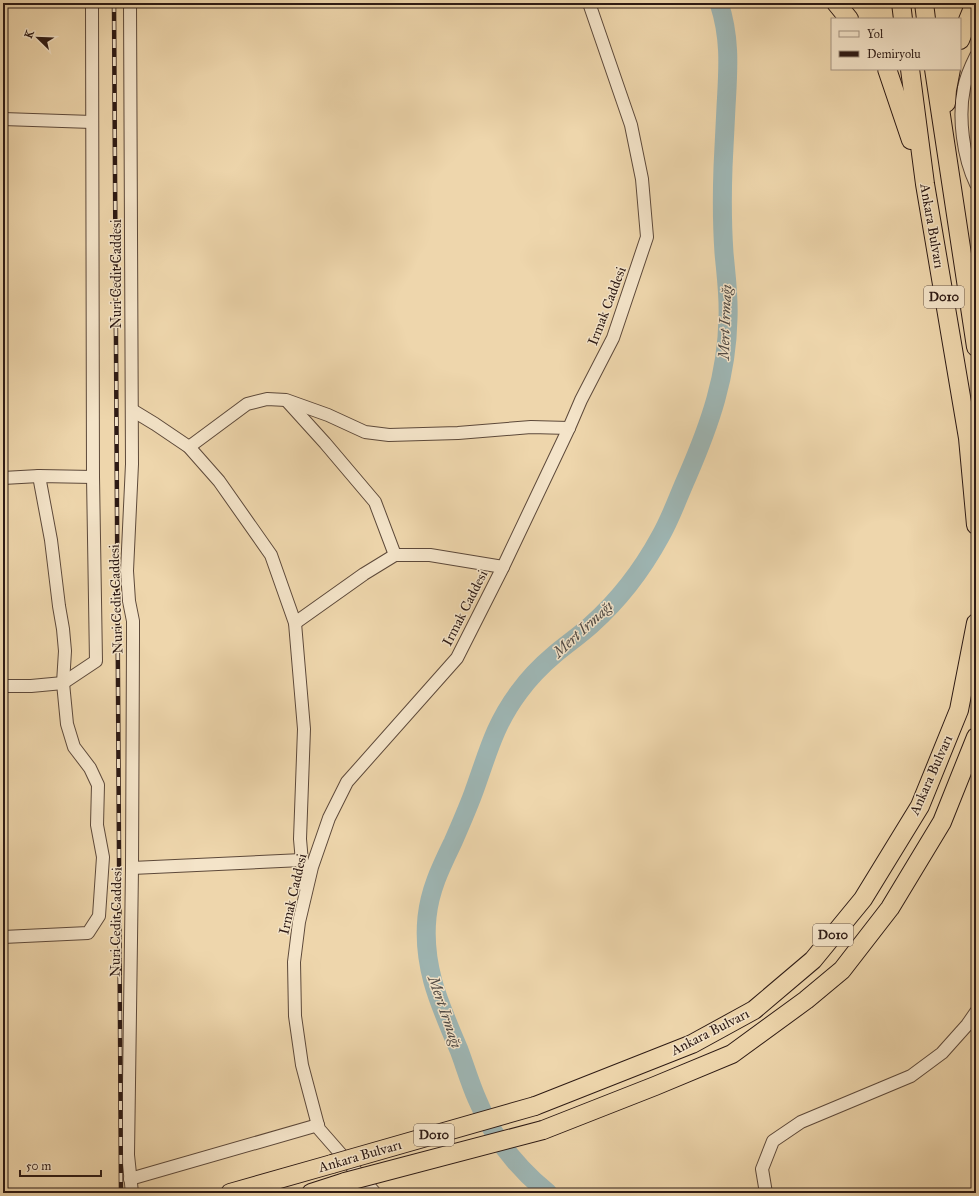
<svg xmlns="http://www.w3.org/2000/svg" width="979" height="1196" viewBox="0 0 979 1196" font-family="'IM FELL Great Primer',serif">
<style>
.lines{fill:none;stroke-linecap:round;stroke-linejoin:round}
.river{stroke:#9eb6b4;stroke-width:19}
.minor-casing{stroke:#5d493a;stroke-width:14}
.highway-casing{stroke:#2d1a14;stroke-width:20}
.minor{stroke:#f4e4c9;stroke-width:12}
.highway{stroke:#eed6ac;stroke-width:18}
.rail-casing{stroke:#2d1a14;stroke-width:4.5}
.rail{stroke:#f4e4c9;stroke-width:3;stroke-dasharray:9;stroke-linecap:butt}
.highway-bridge-casing{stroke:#2d1a14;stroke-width:20;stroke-linecap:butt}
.highway-bridge{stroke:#eed6ac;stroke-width:18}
.labels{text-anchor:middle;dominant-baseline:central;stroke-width:3;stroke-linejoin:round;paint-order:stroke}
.shield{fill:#f4e4c9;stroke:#69574a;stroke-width:1}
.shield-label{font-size:13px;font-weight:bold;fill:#2d1a14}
.street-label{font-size:14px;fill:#2d1a14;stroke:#f4e4c9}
.water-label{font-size:15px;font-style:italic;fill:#4f4944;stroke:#f4e4c9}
</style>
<rect width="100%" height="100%" fill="#eed6ac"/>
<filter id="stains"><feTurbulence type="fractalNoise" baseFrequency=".005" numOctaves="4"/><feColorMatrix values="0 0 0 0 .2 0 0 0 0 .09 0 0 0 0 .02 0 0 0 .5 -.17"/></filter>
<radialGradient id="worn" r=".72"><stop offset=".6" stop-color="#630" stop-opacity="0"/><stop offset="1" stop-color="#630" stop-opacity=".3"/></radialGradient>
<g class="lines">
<path class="river" d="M548,1193c-31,-25 -56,-57 -71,-94 -7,-16 -12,-33 -18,-49 -19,-45 -37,-83 -32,-133 3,-28 14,-50 26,-75 7,-16 14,-32 20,-48 14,-38 21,-69 46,-102 10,-14 23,-27 36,-38 12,-10 25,-19 36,-29 28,-25 51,-55 69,-88 11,-19 18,-40 27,-60 23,-53 40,-101 41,-159 1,-22 -2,-43 -4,-65 -2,-29 -2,-58 -1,-86 1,-20 2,-40 3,-60 2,-36 5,-68 -7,-104"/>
<g class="minor-casing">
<g id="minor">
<polyline points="130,3 132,464 127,571 129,601 133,621 133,639 132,868 128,1155 132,1193"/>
<path d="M976,56c-5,10 -10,21 -12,32 -6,29 -1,69 12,96"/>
<polyline points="3,119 92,122"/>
<polyline points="287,401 325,443 375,502 395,555"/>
<polyline points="132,410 155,424 189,447 219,481 271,555 295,623 304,729 300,839 304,885"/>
<polyline points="189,447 247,404 267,399 286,400 328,415 365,432 389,435 458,433 531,427 569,428"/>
<polyline points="3,478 39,476"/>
<polyline points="295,623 364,574 395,555 430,555 503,567"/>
<polyline points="3,686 31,686 63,683 96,661 93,477 92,3"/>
<polyline points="132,868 302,860"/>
<polyline points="3,937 88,933 99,916 103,857 97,825 98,785 90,768 74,747 67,724 63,683 65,651 63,629 59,606 51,540 39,476 93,477"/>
<polyline points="130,1179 318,1125"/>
<polyline points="375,1193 319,1129 302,1065 295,1016 294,962 299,922 312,867 329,818 347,782 457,658 503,567 569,428 581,400 613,338 647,237 642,179 631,125 589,3"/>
<polyline points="766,1193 762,1169 773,1141 801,1122 911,1076 942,1053 967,1025 976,1012"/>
</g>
</g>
<g class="highway-casing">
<g id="highway">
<polyline points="836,3 849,19"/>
<polyline points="901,3 903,19"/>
<polyline points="924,3 926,19"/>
<polyline points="960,40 975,3"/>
<polyline points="887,69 911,140"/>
<polyline points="910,69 925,184 968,438 976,525"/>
<polyline points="934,69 976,347"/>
<polyline points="946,103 947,90 951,69"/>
<polyline points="535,1106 692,1044 754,1010 813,960 863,899 920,806 959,710 976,623"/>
<polyline points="543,1130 655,1086 732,1054 806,1000 842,970 890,908 942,822 976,737"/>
<polyline points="230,1193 332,1164"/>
<polyline points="311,1193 345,1182"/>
</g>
</g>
<use href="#minor" class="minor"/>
<use href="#highway" class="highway"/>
<g class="rail-casing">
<polyline id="rail" points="114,3 121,1193"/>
</g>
<use href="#rail" class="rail"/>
<g class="highway-bridge-casing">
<g id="highway-bridge">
<polyline points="332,1164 535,1106"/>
<polyline points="345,1182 543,1130"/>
</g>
</g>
<use href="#highway-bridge" class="highway-bridge"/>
</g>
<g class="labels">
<g class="shield">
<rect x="924" y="286" width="40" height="22" rx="3"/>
<rect x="813" y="924" width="40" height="22" rx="3"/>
<rect x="414" y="1124" width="40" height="22" rx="3"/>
</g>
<g class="shield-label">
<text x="944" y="297">D010</text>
<text x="833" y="935">D010</text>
<text x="434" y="1135">D010</text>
</g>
<g class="street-label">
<text transform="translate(932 226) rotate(80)">Ankara Bulvarı</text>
<text transform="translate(116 274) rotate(-90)">Nuri Cedit Caddesi</text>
<text transform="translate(607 306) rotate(-69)">Irmak Caddesi</text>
<text transform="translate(116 599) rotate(-92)">Nuri Cedit Caddesi</text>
<text transform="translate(465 608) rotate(-63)">Irmak Caddesi</text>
<text transform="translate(931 775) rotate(-66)">Ankara Bulvarı</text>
<text transform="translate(293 894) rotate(-77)">Irmak Caddesi</text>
<text transform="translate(116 922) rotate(-89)">Nuri Cedit Caddesi</text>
<text transform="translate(710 1032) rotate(-27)">Ankara Bulvarı</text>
<text transform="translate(360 1156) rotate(-16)">Ankara Bulvarı</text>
</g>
<g class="water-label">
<text transform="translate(725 322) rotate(-88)">Mert Irmağı</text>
<text transform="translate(583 629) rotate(-43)">Mert Irmağı</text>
<text transform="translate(445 1012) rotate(71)">Mert Irmağı</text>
</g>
</g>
<rect width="979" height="1196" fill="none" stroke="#eed6ac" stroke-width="16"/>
<rect x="4" y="4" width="971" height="1188" fill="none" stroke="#2d1a14" stroke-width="2"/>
<rect x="8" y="8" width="963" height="1180" fill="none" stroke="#2d1a14"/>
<rect x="831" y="18" width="130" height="52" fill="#f4e4c9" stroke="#a49381"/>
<rect x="839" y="31" width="20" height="6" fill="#f4e4c9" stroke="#a49381"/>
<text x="867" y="38" font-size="12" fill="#2d1a14">Yol</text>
<rect x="839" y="51" width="20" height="6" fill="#2d1a14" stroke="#a49381"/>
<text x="867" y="58" font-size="12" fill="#2d1a14">Demiryolu</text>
<g transform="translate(38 38) rotate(293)" stroke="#f4e4c9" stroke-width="3" paint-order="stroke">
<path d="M0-3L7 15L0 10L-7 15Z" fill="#2d1a14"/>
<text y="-6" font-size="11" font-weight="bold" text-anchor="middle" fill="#2d1a14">K</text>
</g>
<path d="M20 1170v6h81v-6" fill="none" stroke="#2d1a14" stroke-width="2"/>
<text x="26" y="1170" font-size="12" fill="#2d1a14" stroke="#f4e4c9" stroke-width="3" paint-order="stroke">50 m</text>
<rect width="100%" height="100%" filter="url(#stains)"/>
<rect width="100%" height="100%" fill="url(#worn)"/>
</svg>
